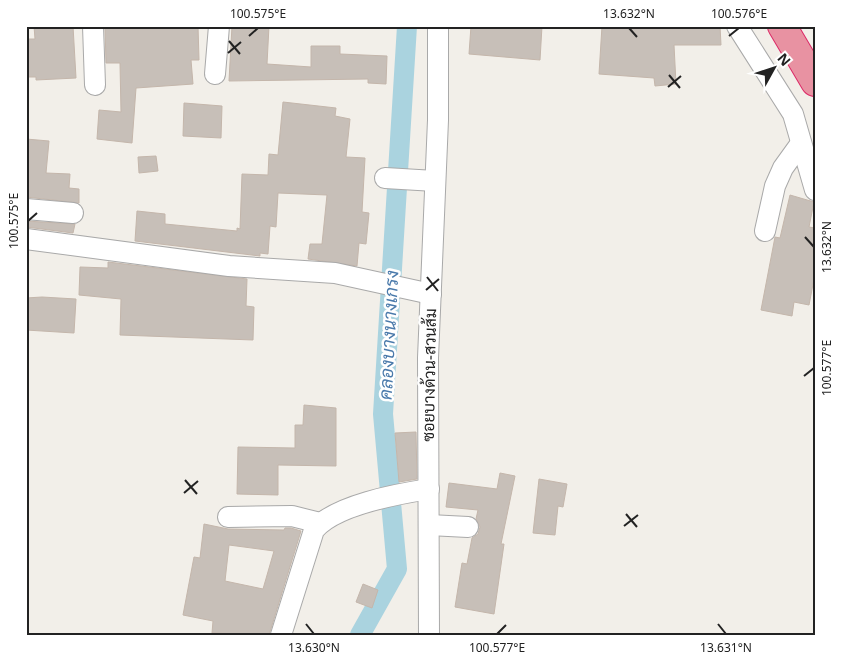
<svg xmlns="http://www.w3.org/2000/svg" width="841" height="661" viewBox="0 0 841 661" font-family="'Noto Sans',Sarabun,sans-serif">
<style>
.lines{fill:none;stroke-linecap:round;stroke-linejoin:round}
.canal{stroke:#aad3df;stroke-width:20}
.building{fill:#c7bfb8;stroke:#c4b6ab;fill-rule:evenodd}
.minor-casing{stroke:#a9a9a9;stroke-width:22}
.highway-casing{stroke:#dc2a67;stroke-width:30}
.minor{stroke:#fff;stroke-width:20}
.highway{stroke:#e892a2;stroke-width:28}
.ticks{fill:none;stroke:#222;stroke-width:2}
.labels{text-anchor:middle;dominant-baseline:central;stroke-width:5;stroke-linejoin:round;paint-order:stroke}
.street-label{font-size:16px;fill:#222;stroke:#fff}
.water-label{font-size:18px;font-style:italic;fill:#4a7aab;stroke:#fff}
.neatline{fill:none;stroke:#222;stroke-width:2}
.ticks-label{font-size:12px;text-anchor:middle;fill:#222}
</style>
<rect width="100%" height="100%" fill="#f2efe9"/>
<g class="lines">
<polyline class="canal" points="360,635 397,569 383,414 407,26"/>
</g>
<g class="building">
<polygon points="34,26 73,26 76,78 36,80 36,77 26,77 26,39 35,39"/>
<polygon points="198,26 199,60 191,60 193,84 136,88 132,143 97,139 99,110 121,112 120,63 106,63 105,28"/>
<polygon points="232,26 269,26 267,64 311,67 311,46 340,46 340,54 387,56 386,84 368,83 368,79 229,81"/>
<polygon points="471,26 542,26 540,60 469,54"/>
<polygon points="602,26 720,26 721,45 674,45 676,84 655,86 654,78 599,74"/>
<polygon points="283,102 336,108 335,116 350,119 346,157 365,158 362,212 369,213 366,244 359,243 357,266 308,259 310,244 322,244 327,195 278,193 276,227 270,226 268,254 260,253 260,256 135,241 137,211 165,214 165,224 237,231 237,228 240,229 242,174 268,175 269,154 278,155"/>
<polygon points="184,103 222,106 221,138 183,136"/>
<polygon points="26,139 49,141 46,173 70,174 69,188 79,189 79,203 26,197"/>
<polygon points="156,156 158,171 139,173 138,157"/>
<polygon points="790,195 814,202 809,227 815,228 815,274 809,305 794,302 792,316 761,310 775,237 780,238"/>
<polygon points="26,221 75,224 73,233 26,227"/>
<polygon points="108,262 247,279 246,306 254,307 253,340 120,335 121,299 79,295 80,267 108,268"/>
<polygon points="42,297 76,299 74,333 26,330 26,298"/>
<polygon points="304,405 336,408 336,466 278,465 278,495 237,494 238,447 295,448 295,425 303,425"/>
<polygon points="416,432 417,479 399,482 395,433"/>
<polygon points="500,473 515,476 501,544 504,544 494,614 455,607 462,563 467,564 472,538 478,534 480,527 476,519 478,510 446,507 449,483 497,489"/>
<polygon points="539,479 567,484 563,507 558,506 555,535 533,533"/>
<path d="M204,524l24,5 56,1 1,-2h6l10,3 -32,104 -57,-2 1,-12 -30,-6 11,-58 6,1zM229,545l45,6 -11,38 -38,-8z"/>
<polygon points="363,584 378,590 372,608 356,602"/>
</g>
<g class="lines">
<g class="minor-casing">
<g id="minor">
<polyline points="93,26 95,85"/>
<polyline points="737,26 793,114 815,190"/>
<polyline points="215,74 219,26"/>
<polyline points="385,178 435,181"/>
<polyline points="26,209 73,213"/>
<polyline points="765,231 775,186 783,168 801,143"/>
<polyline points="26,239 229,266 335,273 431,294"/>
<polyline points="228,517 292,516 320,523"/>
<polyline points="429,525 468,527"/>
<path d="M281,635l33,-105c21,-25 83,-36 115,-41"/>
<polyline points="429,635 428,358 438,120 438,26"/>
</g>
</g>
<g class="highway-casing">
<polyline id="highway" points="782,26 815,82"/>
</g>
<use href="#minor" class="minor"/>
<use href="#highway" class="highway"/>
</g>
<path class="ticks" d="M629,28l8,9M249,36l9,-8M729,36l10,-8M229,41l11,13M228,53l13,-11M669,75l11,13M668,87l13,-11M28,221l9,-8M805,237l9,10M427,277l11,14M426,290l13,-11M804,376l10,-8M185,480l12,14M184,493l14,-12M626,514l11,13M624,526l14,-11M306,624l8,10M718,624l8,10M497,634l9,-9"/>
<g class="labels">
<g class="street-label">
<text transform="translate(429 375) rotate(-89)">ซอยบางด้วน-สวนส้ม</text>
</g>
<g class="water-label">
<text transform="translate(388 335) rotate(-87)">คลองบางนางเกรง</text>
</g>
</g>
<rect width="841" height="661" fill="none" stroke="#ffffff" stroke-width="55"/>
<g transform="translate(774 68) rotate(50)" stroke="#ffffff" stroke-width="4" paint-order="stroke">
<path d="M0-4L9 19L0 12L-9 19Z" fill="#222222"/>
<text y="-8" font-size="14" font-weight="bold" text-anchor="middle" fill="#222222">N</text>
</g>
<rect x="28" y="28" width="786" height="606" class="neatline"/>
<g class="ticks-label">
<text x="258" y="18">100.575°E</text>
<text x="629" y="18">13.632°N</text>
<text x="739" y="18">100.576°E</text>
<text transform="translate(14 221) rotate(-90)" y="4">100.575°E</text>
<text transform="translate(827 247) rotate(-90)" y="4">13.632°N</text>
<text transform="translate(827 368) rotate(-90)" y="4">100.577°E</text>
<text x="314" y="652">13.630°N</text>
<text x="497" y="652">100.577°E</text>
<text x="726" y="652">13.631°N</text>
</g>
</svg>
